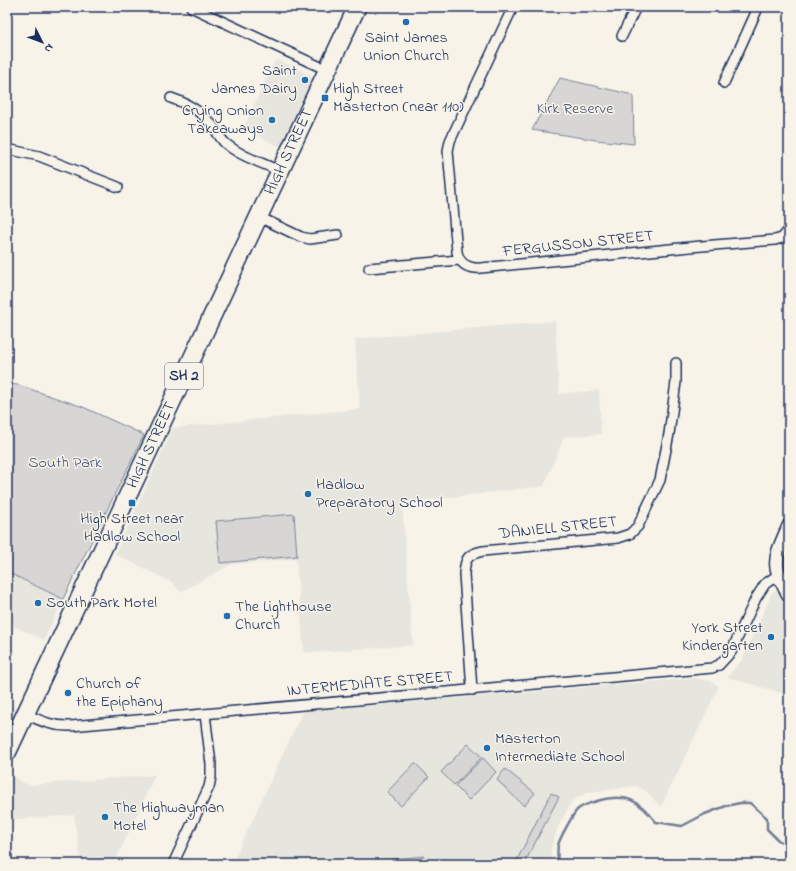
<svg xmlns="http://www.w3.org/2000/svg" width="796" height="871" viewBox="0 0 796 871" font-family="'Indie Flower',sans-serif">
<style>
.built{fill:#e6e5de}
.green{fill:#d7d6d4;stroke:#798299}
.lines{fill:none;stroke-linecap:round;stroke-linejoin:round}
.stream{stroke:#727c95;stroke-width:2.5}
.street-casing{stroke:#1b2f5e;stroke-width:12}
.secondary-casing{stroke:#1b2f5e;stroke-width:16}
.highway-casing{stroke:#1b2f5e;stroke-width:20}
.street{stroke:#f7f3e8;stroke-width:9}
.secondary{stroke:#f7f3e8;stroke-width:13}
.highway{stroke:#f7f3e8;stroke-width:17}
.poi-dot{fill:#1f6fb2;stroke:#f7f3e8;stroke-width:1.5}
.labels{text-anchor:middle;dominant-baseline:central;stroke-width:3;stroke-linejoin:round;paint-order:stroke}
.shield{fill:#f7f3e8;stroke:#5d6a87;stroke-width:1}
.shield-label{font-size:15px;font-weight:bold;fill:#1b2f5e}
.poi-label{font-size:16px;fill:#1b2f5e;stroke:#f7f3e8;text-anchor:start}
.park-label{font-size:16px;fill:#415076;stroke:#f7f3e8}
.street-label{font-size:16px;fill:#1b2f5e;stroke:#f7f3e8}
</style>
<rect width="100%" height="100%" fill="#f7f3e8"/>
<filter id="ink" filterUnits="userSpaceOnUse"><feTurbulence type="fractalNoise" baseFrequency=".025" numOctaves="2"/><feDisplacementMap in="SourceGraphic" scale="8" xChannelSelector="R" yChannelSelector="G"/><feConvolveMatrix kernelMatrix="1 2 1 2 8 2 1 2 1" color-interpolation-filters="sRGB"/></filter>
<g filter="url(#ink)">
<g class="built">
<polygon points="276,59 310,75 312,80 281,147 243,129"/>
<polygon points="555,321 559,394 599,390 601,434 564,437 544,486 402,503 413,645 304,653 296,559 232,564 180,592 173,583 115,554 173,428 360,409 355,339"/>
<polygon points="7,572 63,599 44,640 7,623"/>
<polygon points="776,590 789,614 789,695 727,677 742,660 772,593"/>
<polygon points="695,678 710,681 719,686 661,807 646,791 636,786 586,793 572,801 558,827 551,848 551,864 232,864 303,711"/>
<polygon points="9,775 26,784 32,785 155,775 116,860 94,864 81,864 74,815 7,820 7,780"/>
</g>
<g class="green">
<polygon points="560,78 633,95 634,144 596,140 532,130"/>
<polygon points="7,384 18,385 83,407 144,435 63,599 7,572"/>
<polygon points="294,514 297,556 220,563 216,521"/>
<polygon points="468,744 482,757 454,785 441,772"/>
<polygon points="483,758 496,772 469,800 455,786"/>
<polygon points="415,763 429,777 401,806 387,792"/>
<polygon points="505,769 535,793 524,806 497,780"/>
<polygon points="551,793 559,797 524,864 515,864"/>
<polygon points="424,856 424,864 373,864 373,861"/>
</g>
<g class="lines">
<path class="stream" d="M557,864c1,-6 0,-13 1,-19 2,-7 14,-29 19,-35 5,-5 14,-7 20,-9 29,-8 41,-2 59,21l26,4 23,-12 21,-8 14,-3h10l17,15v11l11,11 11,6"/>
<g class="street-casing">
<g id="street">
<polyline points="191,7 327,70"/>
<path d="M513,7l-63,134 -2,10 9,101c3,13 12,17 24,16l209,-21 85,-7 7,-2 7,-8"/>
<polyline points="622,36 636,7"/>
<polyline points="724,83 757,10 751,7"/>
<path d="M171,98c17,6 30,13 41,27 4,6 8,13 13,18 15,13 37,20 55,28"/>
<polyline points="7,149 39,156 118,187"/>
<polyline points="259,217 301,237 310,239 338,235"/>
<polyline points="369,268 459,260"/>
<path d="M472,690l-8,-116c1,-16 4,-20 19,-23l135,-13 12,-4 8,-8 22,-46 9,-46 7,-52v-19"/>
<path d="M25,714c16,7 29,13 46,12l641,-58 7,-3 12,-13 25,-54 9,-14 13,-9"/>
<polyline points="173,864 209,787 211,777 211,764 205,714"/>
</g>
</g>
<g class="secondary-casing">
<path id="secondary" d="M789,526c-14,33 -19,37 0,69"/>
</g>
<g class="highway-casing">
<g id="highway">
<path id="s1" d="M7,753l350,-746"/>
</g>
</g>
<use href="#street" class="street"/>
<use href="#secondary" class="secondary"/>
<use href="#highway" class="highway"/>
</g>
</g>
<g class="poi-dot">
<circle cx="406" cy="22" r="4"/>
<circle cx="305" cy="80" r="4"/>
<rect x="321" y="94" width="8" height="8" rx="2"/>
<circle cx="272" cy="120" r="4"/>
<circle cx="308" cy="494" r="4"/>
<rect x="128" y="499" width="8" height="8" rx="2"/>
<circle cx="38" cy="603" r="4"/>
<circle cx="227" cy="616" r="4"/>
<circle cx="771" cy="637" r="4"/>
<circle cx="68" cy="693" r="4"/>
<circle cx="487" cy="748" r="4"/>
<circle cx="105" cy="817" r="4"/>
</g>
<g class="labels">
<rect class="shield" x="165" y="363" width="38" height="26" rx="3"/>
<g class="shield-label">
<text x="184" y="376">SH 2</text>
</g>
<g class="poi-label">
<text x="406" y="38" text-anchor="middle">Saint James<tspan x="406" dy="18">Union Church</tspan></text>
<text x="297" y="71" text-anchor="end">Saint<tspan x="297" dy="18">James Dairy</tspan></text>
<text x="333" y="89">High Street<tspan x="333" dy="18">Masterton (near 110)</tspan></text>
<text x="264" y="111" text-anchor="end">Crying Onion<tspan x="264" dy="18">Takeaways</tspan></text>
<text x="316" y="485">Hadlow<tspan x="316" dy="18">Preparatory School</tspan></text>
<text x="132" y="519" text-anchor="middle">High Street near<tspan x="132" dy="18">Hadlow School</tspan></text>
<text x="46" y="603">South Park Motel</text>
<text x="235" y="607">The Lighthouse<tspan x="235" dy="18">Church</tspan></text>
<text x="763" y="628" text-anchor="end">York Street<tspan x="763" dy="18">Kindergarten</tspan></text>
<text x="76" y="684">Church of<tspan x="76" dy="18">the Epiphany</tspan></text>
<text x="495" y="739">Masterton<tspan x="495" dy="18">Intermediate School</tspan></text>
<text x="113" y="808">The Highwayman<tspan x="113" dy="18">Motel</tspan></text>
</g>
<g class="park-label">
<text x="575" y="109">Kirk Reserve</text>
<text x="65" y="463">South Park</text>
</g>
<g class="street-label">
<text stroke="none"><textPath href="#s1" startOffset="664">HIGH STREET</textPath></text>
<text transform="translate(578 244) rotate(-6)">FERGUSSON STREET</text>
<text stroke="none"><textPath href="#s1" startOffset="340">HIGH STREET</textPath></text>
<text transform="translate(558 528) rotate(-6)">DANIELL STREET</text>
<text transform="translate(370 684) rotate(-5)">INTERMEDIATE STREET</text>
</g>
</g>
<rect width="796" height="871" fill="none" stroke="#f7f3e8" stroke-width="24"/>
<rect x="12" y="12" width="772" height="847" fill="none" stroke="#1b2f5e" stroke-width="1.5" filter="url(#ink)"/>
<g transform="translate(42 42) rotate(132)" stroke="#f7f3e8" stroke-width="3" paint-order="stroke">
<path d="M0-3L7 15L0 10L-7 15Z" fill="#1b2f5e"/>
<text y="-6" font-size="11" font-weight="bold" text-anchor="middle" fill="#1b2f5e">N</text>
</g>
</svg>
